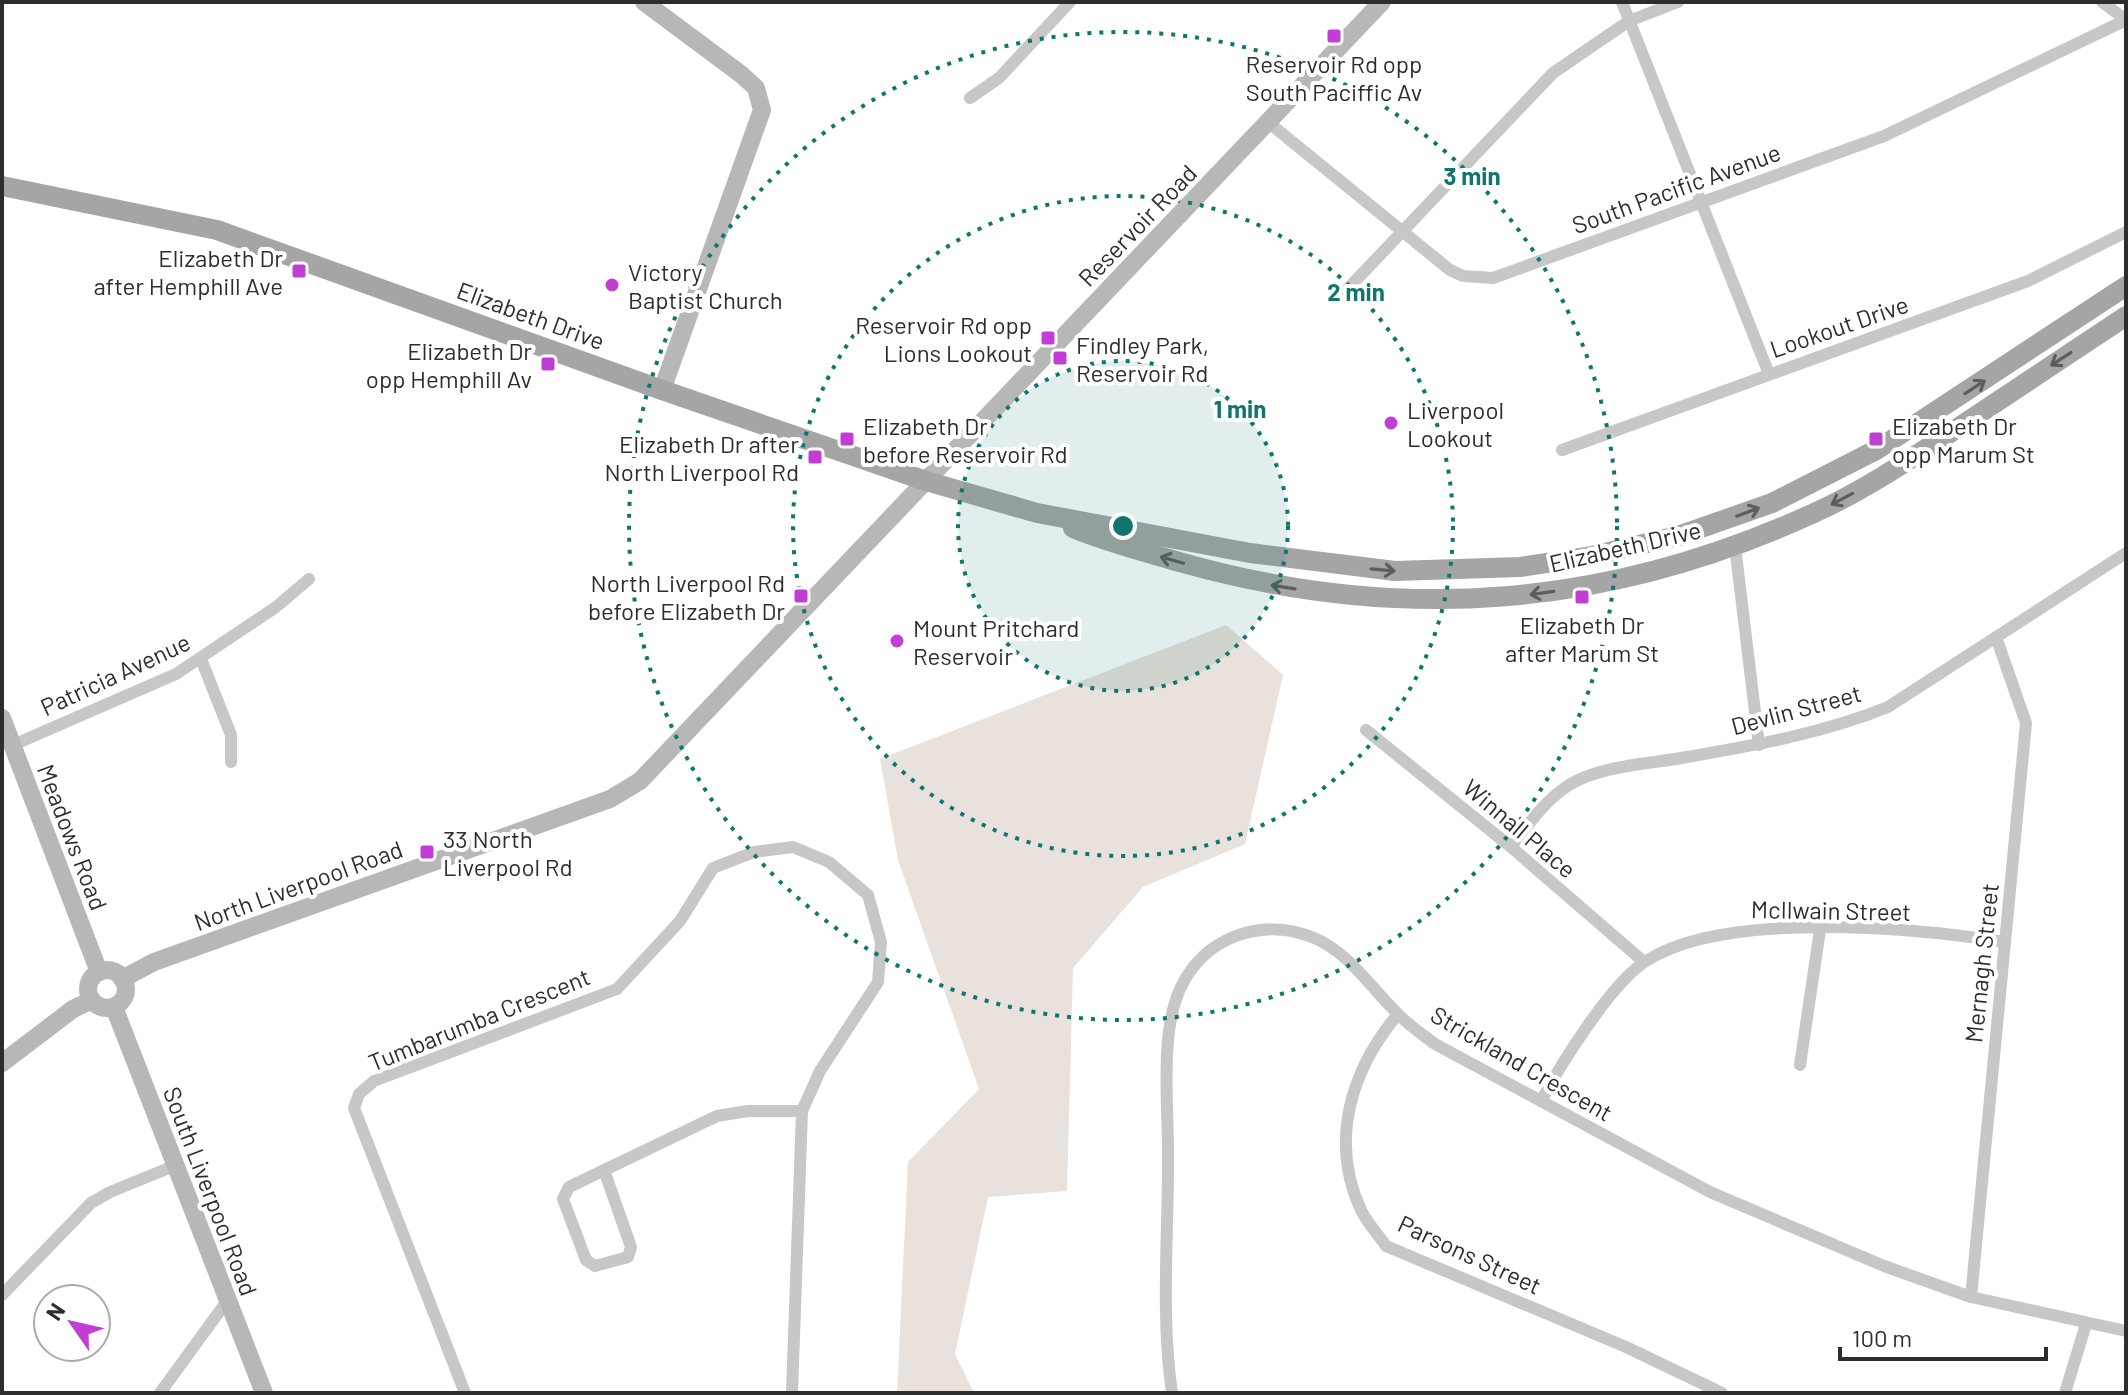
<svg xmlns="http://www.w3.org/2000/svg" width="2128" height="1395" viewBox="0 0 2128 1395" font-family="Barlow,sans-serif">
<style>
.green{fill:#e9e1db}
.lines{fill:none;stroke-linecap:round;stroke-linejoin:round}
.street{stroke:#c7c7c7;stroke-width:12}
.secondary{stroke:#b7b7b7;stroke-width:18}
.primary{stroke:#a5a5a5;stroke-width:20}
.oneway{stroke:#5d5d5d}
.ring{fill:none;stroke:#0f766e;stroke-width:4;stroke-dasharray:4 8}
.poi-dot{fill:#c03ed4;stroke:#fff;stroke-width:3}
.labels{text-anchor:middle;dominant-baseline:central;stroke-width:8;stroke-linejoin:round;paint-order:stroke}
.poi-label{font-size:24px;fill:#2d2d2d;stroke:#fff;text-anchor:start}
.street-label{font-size:24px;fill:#2d2d2d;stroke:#fff}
.centre{fill:#0f766e;stroke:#fff;stroke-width:4}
.ring-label{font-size:24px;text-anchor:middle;font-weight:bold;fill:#0f766e;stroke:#fff;stroke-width:8;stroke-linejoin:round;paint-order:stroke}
</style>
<rect width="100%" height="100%" fill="#fff"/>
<polygon class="green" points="1226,625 1283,675 1245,844 1143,887 1073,968 1067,1191 988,1197 955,1354 974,1393 897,1393 908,1162 979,1089 898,860 880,759"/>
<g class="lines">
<g class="street">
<polyline points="1622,2 1769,374"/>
<polyline points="2102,2 2126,20"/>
<polyline points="970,98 999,78 1070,2"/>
<polyline points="1269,123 1450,270 1463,276 1493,278 1884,136 2126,20"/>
<polyline points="1340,297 1553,73 1629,21 1678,2"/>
<polyline points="1562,450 2028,281 2126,232"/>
<polyline points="1735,546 1759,745"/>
<polyline points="201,659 231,735 231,762"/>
<polyline points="1366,730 1511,847 1644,962"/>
<polyline points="13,745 176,674 276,607 309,579"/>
<path d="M1511,847c17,-22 33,-46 58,-62 33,-20 81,-21 118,-28 69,-12 137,-24 201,-50l238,-154"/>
<path d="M1398,1014c-47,56 -69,127 -37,196 6,13 17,24 25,36l240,101 96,46"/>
<polyline points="1800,1065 1820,930"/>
<path d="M1541,1101c20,-37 70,-118 105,-140 79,-51 268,-33 359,-19"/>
<polyline points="604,1170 631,1247 628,1257 595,1266 586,1260 563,1199 569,1187 717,1116 748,1111 802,1111"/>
<polyline points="2,1295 91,1203 110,1192 174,1166"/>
<polyline points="1971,1297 2026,723 1996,637"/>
<polyline points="160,1393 227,1301"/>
<polyline points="465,1393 354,1108 359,1094 374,1081 617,989 680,921 713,868 754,852 793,847 829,862 868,895 881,942 878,982 820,1071 802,1111 792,1393"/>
<path d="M1172,1393c-11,-75 -4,-154 -4,-230 1,-51 -9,-128 12,-174 24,-52 81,-72 132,-52 37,15 58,50 85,76 11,12 25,21 38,31l275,148 174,74 87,31 155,34"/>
<polyline points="2065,1393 2086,1324"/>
</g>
<g class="secondary">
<polyline points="644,2 742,75 756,88 762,110 662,390"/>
<polyline points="2,718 99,972"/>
<circle cx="107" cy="989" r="19"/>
<polyline points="122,979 154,962 610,799 640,781 1382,2"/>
<polyline points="114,1007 264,1393"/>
<polyline points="2,1063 73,1009 92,1000"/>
</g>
<g class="primary">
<polyline points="2,186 217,230 662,390 926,481 1037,513 1250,553 1395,571 1520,567 1587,557 1678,536 1772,503 1878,449 2126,286"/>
<path d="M1073,528c36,15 73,24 110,35 218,61 424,45 631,-50 51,-23 98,-55 145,-86 56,-37 111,-74 167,-111"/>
</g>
</g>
<defs><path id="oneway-shaft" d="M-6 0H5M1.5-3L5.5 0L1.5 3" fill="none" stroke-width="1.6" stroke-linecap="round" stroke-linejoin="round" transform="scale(2)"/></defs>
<g class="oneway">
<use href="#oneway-shaft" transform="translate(2061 359) rotate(147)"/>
<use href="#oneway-shaft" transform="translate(1975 387) rotate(-33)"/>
<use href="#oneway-shaft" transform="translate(1842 499) rotate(152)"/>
<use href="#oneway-shaft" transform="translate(1748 512) rotate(-21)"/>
<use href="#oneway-shaft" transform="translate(1172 560) rotate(-164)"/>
<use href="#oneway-shaft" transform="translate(1383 570) rotate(5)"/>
<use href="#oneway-shaft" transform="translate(1283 587) rotate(-171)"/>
<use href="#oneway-shaft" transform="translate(1542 593) rotate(172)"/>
</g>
<circle cx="1123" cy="526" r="165" fill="#0f766e" fill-opacity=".12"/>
<g class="ring">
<circle cx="1123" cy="526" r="165"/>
<circle cx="1123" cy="526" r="330"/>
<circle cx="1123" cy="526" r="494"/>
</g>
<g class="poi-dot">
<rect x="1326" y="28" width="16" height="16" rx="4"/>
<rect x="291" y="263" width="16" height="16" rx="4"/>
<circle cx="612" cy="285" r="8"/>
<rect x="1040" y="330" width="16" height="16" rx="4"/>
<rect x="1052" y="350" width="16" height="16" rx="4"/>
<rect x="540" y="356" width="16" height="16" rx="4"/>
<circle cx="1391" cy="423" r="8"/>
<rect x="839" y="431" width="16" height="16" rx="4"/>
<rect x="1868" y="431" width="16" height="16" rx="4"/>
<rect x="807" y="449" width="16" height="16" rx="4"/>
<rect x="793" y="588" width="16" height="16" rx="4"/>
<rect x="1574" y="589" width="16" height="16" rx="4"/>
<circle cx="897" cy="641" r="8"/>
<rect x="419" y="844" width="16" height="16" rx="4"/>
</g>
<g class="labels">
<g class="poi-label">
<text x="1334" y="63" text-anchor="middle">Reservoir Rd opp<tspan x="1334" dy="28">South Paciffic Av</tspan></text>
<text x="283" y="257" text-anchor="end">Elizabeth Dr<tspan x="283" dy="28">after Hemphill Ave</tspan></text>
<text x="628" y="271">Victory<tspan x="628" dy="28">Baptist Church</tspan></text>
<text x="1032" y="324" text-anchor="end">Reservoir Rd opp<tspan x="1032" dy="28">Lions Lookout</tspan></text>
<text x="1076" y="344">Findley Park,<tspan x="1076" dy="28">Reservoir Rd</tspan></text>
<text x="532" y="350" text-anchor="end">Elizabeth Dr<tspan x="532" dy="28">opp Hemphill Av</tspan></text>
<text x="1407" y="409">Liverpool<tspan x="1407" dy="28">Lookout</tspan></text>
<text x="863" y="425">Elizabeth Dr<tspan x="863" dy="28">before Reservoir Rd</tspan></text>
<text x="1892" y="425">Elizabeth Dr<tspan x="1892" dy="28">opp Marum St</tspan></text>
<text x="799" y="443" text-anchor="end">Elizabeth Dr after<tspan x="799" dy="28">North Liverpool Rd</tspan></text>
<text x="785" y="582" text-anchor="end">North Liverpool Rd<tspan x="785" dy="28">before Elizabeth Dr</tspan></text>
<text x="1582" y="624" text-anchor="middle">Elizabeth Dr<tspan x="1582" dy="28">after Marum St</tspan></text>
<text x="913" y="627">Mount Pritchard<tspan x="913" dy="28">Reservoir</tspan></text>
<text x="443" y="838">33 North<tspan x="443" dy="28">Liverpool Rd</tspan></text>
</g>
<g class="street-label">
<text transform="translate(1676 188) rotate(-20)">South Pacific Avenue</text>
<text transform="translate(1137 225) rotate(-46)">Reservoir Road</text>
<text transform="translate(531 315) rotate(20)">Elizabeth Drive</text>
<text transform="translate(1839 326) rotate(-19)">Lookout Drive</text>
<text transform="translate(1625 546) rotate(-13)">Elizabeth Drive</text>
<text transform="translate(115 674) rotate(-25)">Patricia Avenue</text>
<text transform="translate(1796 709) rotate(-15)">Devlin Street</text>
<text transform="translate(1520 828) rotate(40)">Winnall Place</text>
<text transform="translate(73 837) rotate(69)">Meadows Road</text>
<text transform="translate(298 885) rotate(-20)">North Liverpool Road</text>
<text transform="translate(1831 910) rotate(1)">McIlwain Street</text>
<text transform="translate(1981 963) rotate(-84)">Mernagh Street</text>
<text transform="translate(479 1019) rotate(-22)">Tumbarumba Crescent</text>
<text transform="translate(1522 1063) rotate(30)">Strickland Crescent</text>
<text transform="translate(211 1191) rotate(69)">South Liverpool Road</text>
<text transform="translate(1470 1254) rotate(25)">Parsons Street</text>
</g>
</g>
<circle cx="1123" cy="526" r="12" class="centre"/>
<g class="ring-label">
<text x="1472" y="185">3 min</text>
<text x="1356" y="301">2 min</text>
<text x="1240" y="418">1 min</text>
</g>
<rect width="2128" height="1395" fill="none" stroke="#2d2d2d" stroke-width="8"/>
<g transform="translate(72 1323) rotate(304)"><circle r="38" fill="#ffffff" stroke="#ababab" stroke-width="2"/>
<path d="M0-6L14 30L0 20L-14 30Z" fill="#c03ed4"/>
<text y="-12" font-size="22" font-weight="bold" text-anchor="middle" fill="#2d2d2d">N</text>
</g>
<path d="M1840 1347v12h206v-12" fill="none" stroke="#2d2d2d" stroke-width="4"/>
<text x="1852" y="1347" font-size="24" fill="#2d2d2d" stroke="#ffffff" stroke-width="6" paint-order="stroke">100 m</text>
</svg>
